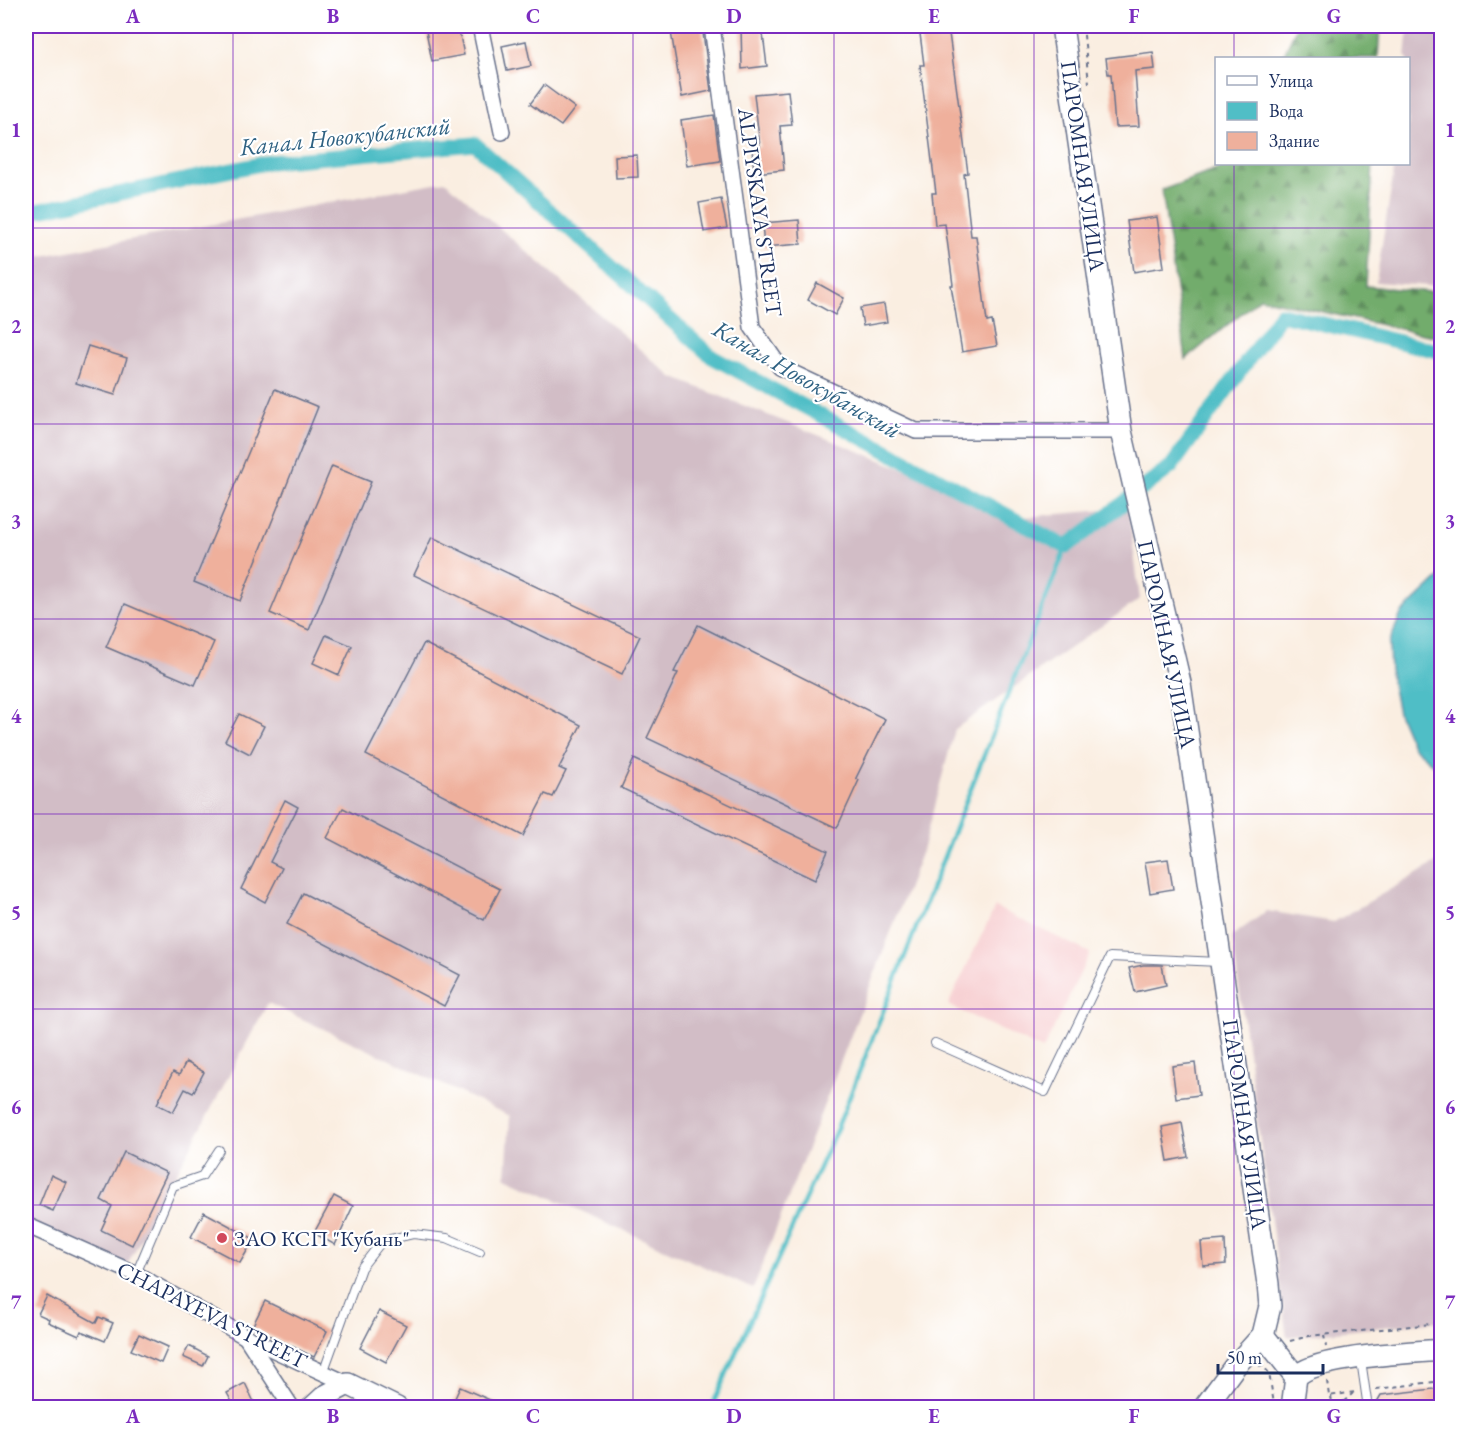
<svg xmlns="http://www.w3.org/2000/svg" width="1467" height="1433" viewBox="0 0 1467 1433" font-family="'EB Garamond',serif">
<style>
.built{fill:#f7cfd1}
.industrial{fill:#d2bdc6}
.forest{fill:url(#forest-firs);stroke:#466e65;stroke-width:1.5}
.water{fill:#50bec6;stroke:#367692;stroke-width:1.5}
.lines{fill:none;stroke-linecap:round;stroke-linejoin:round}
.stream{stroke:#50bec6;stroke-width:4.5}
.canal{stroke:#50bec6;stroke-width:15}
.building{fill:#efb09c}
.lane-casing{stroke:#69728c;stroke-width:10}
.street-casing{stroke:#69728c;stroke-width:18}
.secondary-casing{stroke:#69728c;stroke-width:24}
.path{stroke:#69728c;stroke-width:2;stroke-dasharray:4.5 4.5;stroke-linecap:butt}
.lane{stroke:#fff;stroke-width:8}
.street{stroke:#fff;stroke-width:15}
.secondary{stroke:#fff;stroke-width:21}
.grid{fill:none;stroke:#7b2cbf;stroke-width:1.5;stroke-opacity:0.55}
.poi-dot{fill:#d1495b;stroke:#fff;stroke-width:2}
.labels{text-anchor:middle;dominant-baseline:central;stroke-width:4.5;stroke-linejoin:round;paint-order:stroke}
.street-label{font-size:22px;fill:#1b2f5e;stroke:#fff}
.poi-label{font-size:22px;fill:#1b2f5e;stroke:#fff;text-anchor:start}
.water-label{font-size:24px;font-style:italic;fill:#2e6182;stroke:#fff}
.neatline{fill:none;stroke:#7b2cbf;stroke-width:2}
.grid-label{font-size:20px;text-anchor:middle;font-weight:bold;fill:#7b2cbf}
</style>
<defs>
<pattern id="forest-firs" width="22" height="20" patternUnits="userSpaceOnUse" patternTransform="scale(1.5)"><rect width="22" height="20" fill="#72ac6c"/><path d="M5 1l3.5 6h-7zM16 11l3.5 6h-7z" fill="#5d8c5c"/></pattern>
</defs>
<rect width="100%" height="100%" fill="#fff"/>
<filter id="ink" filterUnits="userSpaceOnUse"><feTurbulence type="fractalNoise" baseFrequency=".0167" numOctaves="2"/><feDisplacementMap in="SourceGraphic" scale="12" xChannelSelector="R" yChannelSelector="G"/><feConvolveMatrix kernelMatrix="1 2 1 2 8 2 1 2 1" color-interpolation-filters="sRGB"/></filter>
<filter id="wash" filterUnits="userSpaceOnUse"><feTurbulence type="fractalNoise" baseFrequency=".008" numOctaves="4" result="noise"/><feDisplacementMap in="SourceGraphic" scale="24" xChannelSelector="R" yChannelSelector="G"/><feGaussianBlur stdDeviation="1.35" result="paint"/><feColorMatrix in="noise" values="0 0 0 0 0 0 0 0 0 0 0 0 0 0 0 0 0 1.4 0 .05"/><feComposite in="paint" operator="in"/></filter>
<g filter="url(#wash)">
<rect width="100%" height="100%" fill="#faeee1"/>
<polygon class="built" points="995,907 1090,953 1043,1050 948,1005"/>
<g class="industrial">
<polygon points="1409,26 1441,26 1441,287 1376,282 1395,164 1408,164 1408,58 1406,58"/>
<polygon points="445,181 672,377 1024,517 1128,508 1140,599 955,729 922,851 753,1289 506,1177 510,1116 268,1003 127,1265 26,1221 26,259"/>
<polygon points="1441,860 1441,1321 1287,1337 1232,936 1267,911 1334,922"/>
</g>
<g class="forest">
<polygon points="1297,26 1380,26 1378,58 1282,58"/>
<polygon points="1232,164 1373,164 1366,286 1441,293 1441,338 1260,298 1186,359 1162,190"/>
</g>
<polygon class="water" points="1441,576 1441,771 1412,746 1398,713 1390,673 1389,643 1401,614"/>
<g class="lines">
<polyline class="stream" points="711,1408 838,1126 1066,547"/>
<polyline class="canal" points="26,213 270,162 475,144 712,357 1066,547 1171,467 1281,314 1442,352"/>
</g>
<g id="blocks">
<g class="building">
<polygon points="425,26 458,26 464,55 432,61"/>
<polygon points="670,26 702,26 711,91 682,97"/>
<polygon points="741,26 762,26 767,66 742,69"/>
<polygon points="919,26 948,26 968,173 964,174 971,236 976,236 987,322 992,321 997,346 962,352 951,285 953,285 945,224 935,225 932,193 936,193 920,65 924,65"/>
<polygon points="526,41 531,66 507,71 502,46"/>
<polygon points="1153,52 1155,69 1135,71 1139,126 1115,127 1111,74 1108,74 1106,58"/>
<polygon points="544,85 575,108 561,126 530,104"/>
<polygon points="788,91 792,125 780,126 784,170 754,173 752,147 760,147 754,94"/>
<polygon points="714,115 720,161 687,166 681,120"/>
<polygon points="637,155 638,177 616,178 615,156"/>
<polygon points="721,199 727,228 704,232 699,203"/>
<polygon points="1157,217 1164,267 1134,272 1127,221"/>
<polygon points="799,220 801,244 764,247 762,223"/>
<polygon points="817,283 844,298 835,315 808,300"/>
<polygon points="884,304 887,322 863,326 860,308"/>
<polygon points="88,346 127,358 115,395 76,383"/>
<polygon points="275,389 318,407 240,601 194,582"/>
<polygon points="332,466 371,482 309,630 270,613"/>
<polygon points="432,537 640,636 622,674 414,575"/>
<polygon points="125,604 214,642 195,685 106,647"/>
<polygon points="698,625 885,719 856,778 859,780 837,828 647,738 678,673 674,672"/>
<polygon points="326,635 352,646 339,675 313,663"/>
<polygon points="424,643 581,725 559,768 566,771 553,797 545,794 523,836 366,755"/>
<polygon points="239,714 264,726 250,754 225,741"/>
<polygon points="634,759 828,851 815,880 621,788"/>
<polygon points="285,800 298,807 270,862 282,868 265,902 241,889"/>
<polygon points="343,808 500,889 484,920 327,838"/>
<polygon points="1168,859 1173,889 1150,893 1145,862"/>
<polygon points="303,893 460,975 444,1006 287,924"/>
<polygon points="1143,965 1162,965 1166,985 1135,992 1129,968"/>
<polygon points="186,1062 204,1072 193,1093 185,1089 173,1112 157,1104 173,1072 179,1075"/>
<polygon points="1195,1063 1199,1095 1176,1098 1172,1066"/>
<polygon points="1182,1123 1188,1157 1168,1161 1162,1127"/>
<polygon points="124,1152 167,1173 132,1245 101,1230 112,1206 101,1200"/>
<polygon points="51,1175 66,1182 53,1211 39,1205"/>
<polygon points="334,1196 353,1206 335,1245 314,1233"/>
<polygon points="204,1212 254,1239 240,1263 191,1237"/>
<polygon points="1225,1240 1226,1264 1203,1266 1201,1242"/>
<polygon points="47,1296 96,1323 99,1317 113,1323 105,1341 81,1331 79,1336 48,1322 49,1319 38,1314"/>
<polygon points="265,1301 327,1331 314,1357 252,1327"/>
<polygon points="379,1311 406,1325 386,1362 360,1348"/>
<polygon points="139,1334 168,1347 161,1363 131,1350"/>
<polygon points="189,1346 208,1356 203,1366 183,1357"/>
<polygon points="245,1383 255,1404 248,1407 235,1407 227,1393"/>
<polygon points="460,1387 506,1407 451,1407"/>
<polygon points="1442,1388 1442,1407 1374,1407 1381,1395"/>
</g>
</g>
</g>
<g filter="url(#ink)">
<use href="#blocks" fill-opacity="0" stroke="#69728c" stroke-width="1.5"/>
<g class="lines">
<g class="lane-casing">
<g id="lane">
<polyline points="935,1043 1045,1092 1110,957 1219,962"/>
<polyline points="136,1274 173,1186 202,1176 219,1150"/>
<polyline points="1361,1360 1368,1408"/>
<polyline points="323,1373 361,1268 382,1241 413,1234 447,1238 480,1252"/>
</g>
</g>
<g class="street-casing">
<g id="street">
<polyline points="480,26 502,132"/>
<polyline points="712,26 752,327 780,367 916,431 1121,431"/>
<polyline points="26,1225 136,1274 246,1337 348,1384"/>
<polyline points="246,1337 292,1408"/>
</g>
</g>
<g class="secondary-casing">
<g id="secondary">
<polyline points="1062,26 1121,431 1180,683 1268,1284 1270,1306 1263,1335 1235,1366 1204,1408"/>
<polyline points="1263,1335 1296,1377 1292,1408"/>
<path d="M1296,1377c18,-21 115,-24 146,-27"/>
<polyline points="312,1408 325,1396 348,1384 397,1408"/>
</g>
</g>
<g class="path">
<polyline points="1083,26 1089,83"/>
<polyline points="1324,1335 1326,1347"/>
<polyline points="1290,1341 1309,1336 1442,1323"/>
<polyline points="1259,1366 1262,1365 1269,1373 1274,1404"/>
<polyline points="1327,1381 1329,1396 1355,1392"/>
<polyline points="1376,1389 1442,1381"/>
<polyline points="1331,1396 1333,1408"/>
<polyline points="1337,1408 1353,1393"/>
</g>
<use href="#lane" class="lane"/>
<use href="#street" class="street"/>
<use href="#secondary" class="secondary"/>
</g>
</g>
<path class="grid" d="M233,26v1382M433,26v1382M633,26v1382M834,26v1382M1034,26v1382M1234,26v32M1234,164v1244M26,228h1416M26,424h1416M26,619h1416M26,814h1416M26,1009h1416M26,1205h1416"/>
<circle class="poi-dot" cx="222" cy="1238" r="6"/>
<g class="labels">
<g class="street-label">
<text transform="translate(1083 166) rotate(82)">ПАРОМНАЯ УЛИЦА</text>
<text transform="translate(760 212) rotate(82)">ALPIYSKAYA STREET</text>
<text transform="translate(1167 644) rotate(78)">ПАРОМНАЯ УЛИЦА</text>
<text transform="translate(1245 1124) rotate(82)">ПАРОМНАЯ УЛИЦА</text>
<text transform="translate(212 1315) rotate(27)">CHAPAYEVA STREET</text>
</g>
<g class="poi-label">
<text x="234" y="1238">ЗАО КСП "Кубань"</text>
</g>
<g class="water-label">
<text transform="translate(345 136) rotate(-6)">Канал Новокубанский</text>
<text transform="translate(807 379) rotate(30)">Канал Новокубанский</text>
</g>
</g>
<rect width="1467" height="1433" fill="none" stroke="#fff" stroke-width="66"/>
<rect x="1215" y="57" width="195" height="108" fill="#ffffff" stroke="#a4acbf" stroke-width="1.5"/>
<rect x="1227" y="76" width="30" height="9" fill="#ffffff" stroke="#a4acbf" stroke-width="1.5"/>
<text x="1269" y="87" font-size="18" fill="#1b2f5e">Улица</text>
<rect x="1227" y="102" width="30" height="18" fill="#50bec6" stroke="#a4acbf" stroke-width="1.5"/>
<text x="1269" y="117" font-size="18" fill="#1b2f5e">Вода</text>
<rect x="1227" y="132" width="30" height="18" fill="#efb09c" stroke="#a4acbf" stroke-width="1.5"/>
<text x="1269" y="147" font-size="18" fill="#1b2f5e">Здание</text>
<path d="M1218 1364v9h105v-9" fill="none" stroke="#1b2f5e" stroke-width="3"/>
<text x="1227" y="1364" font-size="18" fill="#1b2f5e" stroke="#ffffff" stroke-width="4.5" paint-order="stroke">50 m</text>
<rect x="33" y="33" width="1401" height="1367" class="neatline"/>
<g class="grid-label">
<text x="133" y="23">A</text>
<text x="333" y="23">B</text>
<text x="533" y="23">C</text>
<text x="734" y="23">D</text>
<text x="934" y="23">E</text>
<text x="1134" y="23">F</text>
<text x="1334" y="23">G</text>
<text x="16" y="137">1</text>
<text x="1450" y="137">1</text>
<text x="16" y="333">2</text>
<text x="1450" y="333">2</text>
<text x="16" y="528">3</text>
<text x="1450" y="528">3</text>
<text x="16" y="723">4</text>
<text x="1450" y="723">4</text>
<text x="16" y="919">5</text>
<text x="1450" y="919">5</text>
<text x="16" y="1114">6</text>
<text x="1450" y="1114">6</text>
<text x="16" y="1309">7</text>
<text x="1450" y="1309">7</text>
<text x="133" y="1423">A</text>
<text x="333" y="1423">B</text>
<text x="533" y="1423">C</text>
<text x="734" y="1423">D</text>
<text x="934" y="1423">E</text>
<text x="1134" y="1423">F</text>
<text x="1334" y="1423">G</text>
</g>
</svg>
